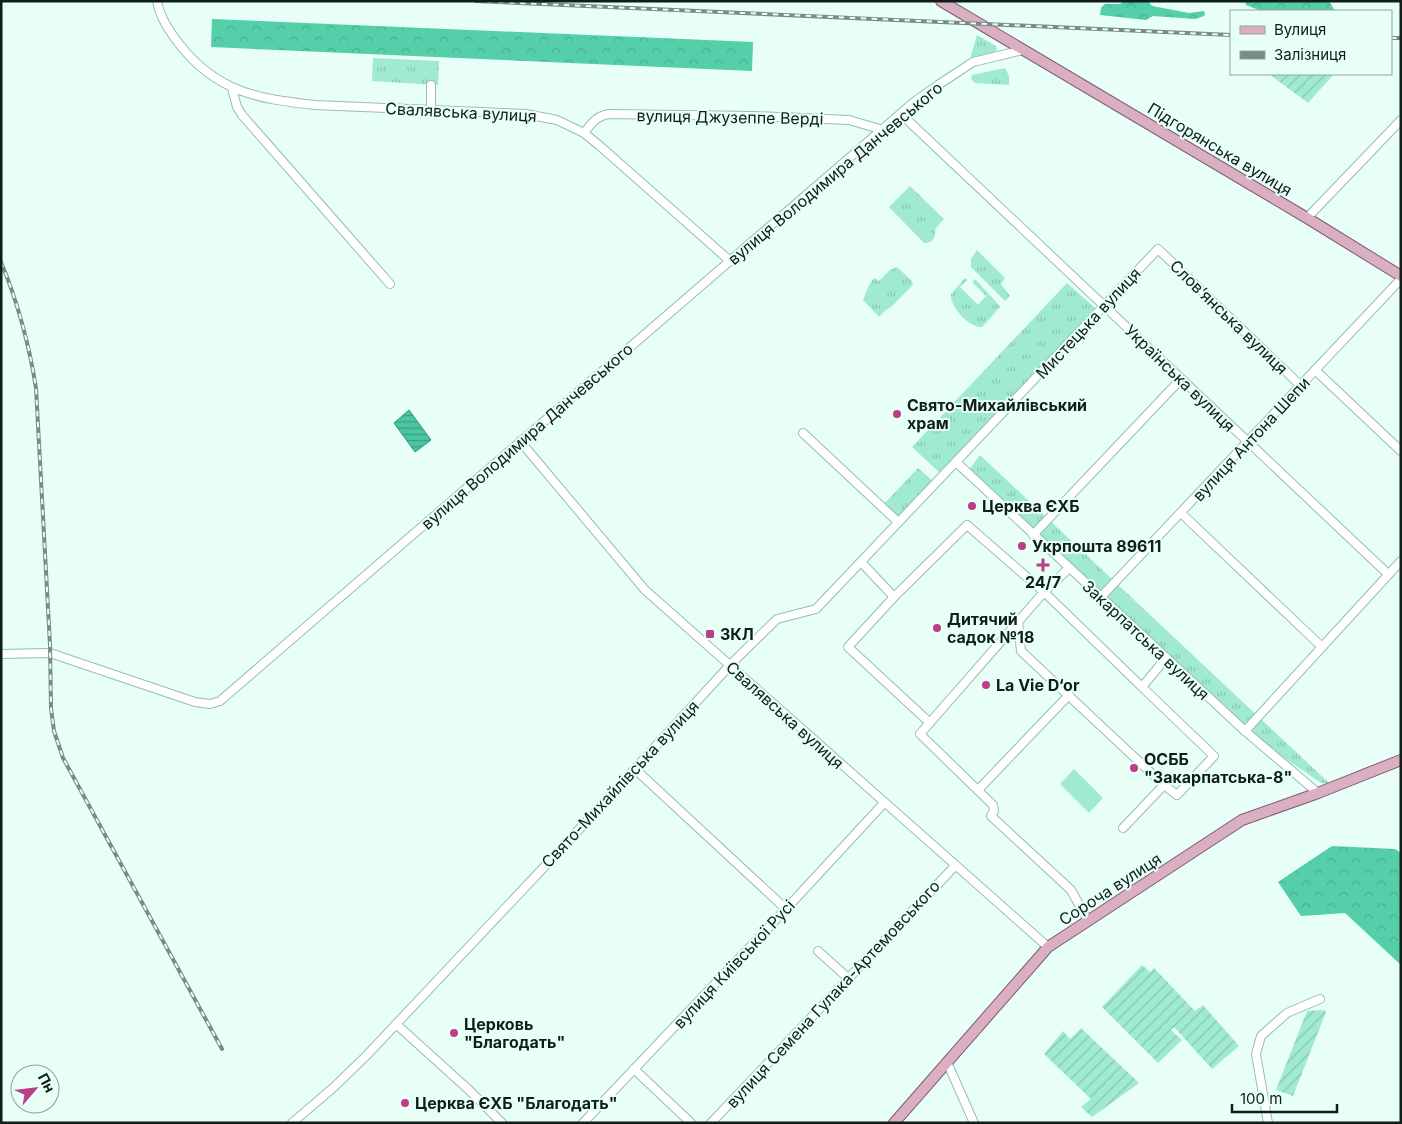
<svg xmlns="http://www.w3.org/2000/svg" width="1402" height="1124" viewBox="0 0 1402 1124" font-family="Inter,sans-serif">
<style>
.grass{fill:url(#grass-tufts)}
.forest{fill:url(#forest-crowns)}
.garden{fill:url(#garden-furrows)}
.pitch{fill:#9fead0}
.water{fill:url(#water-rules);stroke:#389378}
.lines{fill:none;stroke-linecap:round;stroke-linejoin:round}
.minor-casing{stroke:#97beb0;stroke-width:10}
.major-casing{stroke:#83596e;stroke-width:12}
.minor{stroke:#fff;stroke-width:8}
.major{stroke:#daafc4;stroke-width:10}
.rail-casing{stroke:#788b85;stroke-width:4}
.rail{stroke:#e7fff6;stroke-width:2;stroke-dasharray:5.5;stroke-linecap:butt}
.poi-dot{fill:#be3d87;stroke:#e7fff6;stroke-width:2}
.labels{text-anchor:middle;dominant-baseline:central;stroke-width:4;stroke-linejoin:round;paint-order:stroke}
.street-label{font-size:16px;fill:#0f1e19;stroke:#e7fff6}
.poi-label{font-size:16px;font-weight:bold;fill:#0f1e19;stroke:#e7fff6;text-anchor:start}
</style>
<defs>
<pattern id="grass-tufts" width="24" height="20" patternUnits="userSpaceOnUse" patternTransform="scale(1.25)"><rect width="24" height="20" fill="#9fead0"/><path d="M3 7l-1-3M5 7V3M7 7l1-3M15 17l-1-3M17 17v-4M19 17l1-3" fill="none" stroke="#88c8b2"/></pattern>
<pattern id="forest-crowns" width="20" height="18" patternUnits="userSpaceOnUse" patternTransform="scale(1.25)"><rect width="20" height="18" fill="#55ceaa"/><path d="M2 6a3 3 0 1 1 6 0M12 15a3 3 0 1 1 6 0" fill="none" stroke="#49b092"/></pattern>
<pattern id="garden-furrows" width="10" height="10" patternUnits="userSpaceOnUse" patternTransform="scale(1.25)"><rect width="10" height="10" fill="#9fead0"/><path d="M-1 1l2-2M0 10L10 0M9 11l2-2" fill="none" stroke="#88c8b2"/></pattern>
<pattern id="water-rules" width="6" height="5" patternUnits="userSpaceOnUse" patternTransform="scale(1.25)"><rect width="6" height="5" fill="#4ac5a1"/><path d="M0 2.5h6" fill="none" stroke="#3c9f82"/></pattern>
</defs>
<rect width="100%" height="100%" fill="#e7fff6"/>
<g class="grass">
<polygon points="977,35 996,46 997,49 996,51 970,59"/>
<polygon points="373,58 439,61 438,85 372,81"/>
<polygon points="1005,68 1009,76 1009,85 975,83 971,79 972,75"/>
<path d="M910,186l34,33 -9,10c1,8 -1,14 -11,14l-35,-36z"/>
<polygon points="977,250 1005,278 1001,284 1010,296 1005,301 971,267 971,259"/>
<polygon points="897,267 912,281 913,285 891,307 886,310 879,317 863,300 869,285 874,278 879,281 890,270"/>
<path d="M965,278l2,2 -7,7 18,18 8,-9 -14,-14 3,-3 24,26 1,2 -18,20c-13,1 -32,-20 -31,-33z"/>
<polygon points="1067,283 1095,308 941,474 912,447"/>
<polygon points="980,455 1329,783 1330,784 1321,783 1264,744 968,471"/>
<polygon points="918,468 934,482 898,520 883,505"/>
</g>
<g class="forest">
<polygon points="1125,1 1148,1 1152,6 1189,13 1204,11 1205,14 1204,16 1195,19 1153,16 1146,20 1100,15 1101,8 1105,4 1120,4"/>
<polygon points="1245,1 1329,1 1335,11 1261,11 1246,5"/>
<polygon points="212,19 753,42 752,71 211,47"/>
<polygon points="1332,846 1395,849 1401,853 1401,965 1345,913 1301,916 1278,882"/>
</g>
<g class="garden">
<polygon points="1269,74 1334,74 1308,103"/>
<polygon points="1142,965 1150,972 1154,968 1195,1011 1203,1005 1239,1046 1212,1069 1174,1027 1171,1030 1182,1040 1158,1063 1102,1007"/>
<polygon points="1324,1010 1326,1012 1293,1096 1276,1090 1307,1011"/>
<polygon points="1081,1028 1139,1083 1092,1117 1081,1107 1091,1099 1044,1054 1063,1031 1070,1039"/>
</g>
<polygon class="pitch" points="1074,769 1103,798 1089,813 1060,784"/>
<polygon class="water" points="409,410 431,440 415,452 394,423"/>
<g class="lines">
<g class="minor-casing">
<g id="minor">
<path d="M157,1c3,17 13,31 23,44 37,47 78,54 135,60l211,9 31,6 27,13 16,13 130,115"/>
<polyline points="232,88 237,107 242,115 390,284"/>
<polyline points="431,110 431,85"/>
<polyline points="901,114 1388,574"/>
<path d="M584,133c7,-9 12,-17 25,-19l144,2 96,4 34,10"/>
<polyline points="1307,218 1401,120"/>
<polyline points="1315,370 1401,451"/>
<polyline points="803,433 898,522"/>
<polyline points="520,441 645,590 1048,947"/>
<polyline points="956,462 1245,731 1318,793"/>
<polyline points="1181,513 1322,647"/>
<polyline points="1033,535 1181,379"/>
<polyline points="861,562 894,597 967,525 1044,592 1069,568"/>
<polyline points="894,597 848,647 930,723"/>
<polyline points="1100,598 1401,279"/>
<polyline points="1018,621 1021,651 1164,785 1123,828"/>
<polyline points="1,654 50,653 195,702 210,704 220,701 914,102 938,85 973,62 1023,50"/>
<polyline points="1142,687 1214,756 1177,795 1164,785"/>
<polyline points="1245,731 1401,561"/>
<polyline points="635,769 786,909"/>
<polyline points="978,790 1069,695"/>
<polyline points="1088,921 1071,890 991,816 994,811 993,805 920,734 1044,592 1142,687 1166,658"/>
<polyline points="818,951 848,978"/>
<polyline points="396,1024 469,1090 502,1123"/>
<polyline points="947,1062 974,1123"/>
<polyline points="634,1069 691,1123"/>
<polyline points="292,1123 334,1087 367,1055 562,848 732,663 777,619 816,609 1158,249 1301,386"/>
<polyline points="583,1123 786,909 884,803"/>
<polyline points="711,1123 955,866"/>
<polyline points="1268,1123 1256,1054 1261,1036 1287,1013 1320,999"/>
</g>
</g>
<g class="major-casing">
<g id="major">
<polyline points="941,1 1307,218 1401,276"/>
<polyline points="894,1123 1048,947 1242,820 1318,793 1401,760"/>
</g>
</g>
<use href="#minor" class="minor"/>
<use href="#major" class="major"/>
<g class="rail-casing">
<g id="rail">
<polyline points="476,1 1231,35"/>
<polyline points="1391,38 1401,38"/>
<path d="M1,262c17,41 28,82 35,126l14,257 1,63 3,23 9,27 159,291"/>
</g>
</g>
<use href="#rail" class="rail"/>
</g>
<g class="poi-dot">
<circle cx="897" cy="414" r="5"/>
<circle cx="972" cy="506" r="5"/>
<circle cx="1022" cy="546" r="5"/>
<path d="M1040.5 557.5h5v5h5v5h-5v5h-5v-5h-5v-5h5z"/>
<circle cx="937" cy="628" r="5"/>
<rect x="705" y="629" width="10" height="10" rx="2.5"/>
<circle cx="986" cy="685" r="5"/>
<circle cx="1134" cy="768" r="5"/>
<circle cx="454" cy="1033" r="5"/>
<circle cx="405" cy="1103" r="5"/>
</g>
<g class="labels">
<g class="street-label">
<text transform="translate(461 112) rotate(3)">Свалявська вулиця</text>
<text transform="translate(730 117) rotate(1)">вулиця Джузеппе Верді</text>
<text transform="translate(1220 149) rotate(31)">Підгорянська вулиця</text>
<text transform="translate(835 173) rotate(-40)">вулиця Володимира Данчевського</text>
<text transform="translate(1229 317) rotate(44)">Словʼянська вулиця</text>
<text transform="translate(1088 323) rotate(-47)">Мистецька вулиця</text>
<text transform="translate(1180 378) rotate(44)">Українська вулиця</text>
<text transform="translate(527 436) rotate(-41)">вулиця Володимира Данчевського</text>
<text transform="translate(1251 439) rotate(-47)">вулиця Антона Шепи</text>
<text transform="translate(1146 640) rotate(43)">Закарпатська вулиця</text>
<text transform="translate(785 715) rotate(42)">Свалявська вулиця</text>
<text transform="translate(620 784) rotate(-47)">Свято-Михайлівська вулиця</text>
<text transform="translate(1110 889) rotate(-33)">Сороча вулиця</text>
<text transform="translate(734 964) rotate(-47)">вулиця Київської Русі</text>
<text transform="translate(833 994) rotate(-47)">вулиця Семена Гулака-Артемовського</text>
</g>
<g class="poi-label">
<text x="907" y="405">Свято-Михайлівський<tspan x="907" dy="18">храм</tspan></text>
<text x="982" y="506">Церква ЄХБ</text>
<text x="1032" y="546">Укрпошта 89611</text>
<text x="1043" y="582" text-anchor="middle">24/7</text>
<text x="947" y="619">Дитячий<tspan x="947" dy="18">садок №18</tspan></text>
<text x="720" y="634">ЗКЛ</text>
<text x="996" y="685">La Vie D‘or</text>
<text x="1144" y="759">ОСББ<tspan x="1144" dy="18">"Закарпатська-8"</tspan></text>
<text x="464" y="1024">Церковь<tspan x="464" dy="18">"Благодать"</tspan></text>
<text x="415" y="1103">Церква ЄХБ "Благодать"</text>
</g>
</g>
<rect width="1402" height="1124" fill="none" stroke="#0f1e19" stroke-width="5"/>
<rect x="1230" y="10" width="162" height="65" fill="#e7fff6" stroke="#91a59e"/>
<rect x="1240" y="26" width="25" height="8" fill="#daafc4" stroke="#91a59e"/>
<text x="1274" y="35" font-size="15" fill="#0f1e19">Вулиця</text>
<rect x="1240" y="51" width="25" height="8" fill="#788b85" stroke="#91a59e"/>
<text x="1274" y="60" font-size="15" fill="#0f1e19">Залізниця</text>
<g transform="translate(35 1089) rotate(62)"><circle r="24" fill="#e7fff6" stroke="#91a59e"/>
<path d="M0-4L9 19L0 12L-9 19Z" fill="#be3d87"/>
<text y="-8" font-size="14" font-weight="bold" text-anchor="middle" fill="#0f1e19">Пн</text>
</g>
<path d="M1232 1104v8h105v-8" fill="none" stroke="#0f1e19" stroke-width="2.5"/>
<text x="1240" y="1104" font-size="15" fill="#0f1e19" stroke="#e7fff6" stroke-width="4" paint-order="stroke">100 m</text>
</svg>
